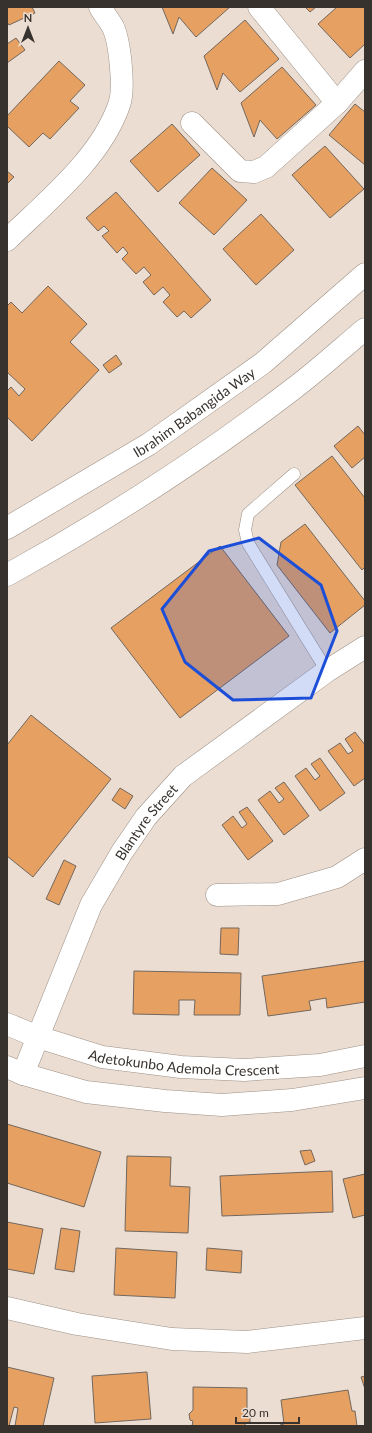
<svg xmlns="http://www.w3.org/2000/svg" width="372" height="1433" viewBox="0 0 372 1433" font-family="Lato,sans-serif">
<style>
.building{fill:#e6a162;stroke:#73675d}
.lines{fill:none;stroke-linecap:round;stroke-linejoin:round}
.lane-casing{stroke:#9d9086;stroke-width:13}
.street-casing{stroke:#9d9086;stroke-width:23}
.secondary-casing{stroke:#9d9086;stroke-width:23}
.lane{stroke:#fff;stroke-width:12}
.street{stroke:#fff;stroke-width:22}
.secondary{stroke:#fff;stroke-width:22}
.marked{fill:#1d4ed8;fill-opacity:0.2;stroke:#1d4ed8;stroke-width:3;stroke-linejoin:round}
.labels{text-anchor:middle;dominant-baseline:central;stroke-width:3.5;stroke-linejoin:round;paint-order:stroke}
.street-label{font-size:14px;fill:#38322e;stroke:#ebddd2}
</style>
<rect width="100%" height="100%" fill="#ebddd2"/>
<g class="building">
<polygon points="7,7 32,7 35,13 9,25 7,22"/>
<polygon points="162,7 230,7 196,37 179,17 173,34"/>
<polygon points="305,7 316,7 310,12"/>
<polygon points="337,7 365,7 365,44 350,58 318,24"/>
<polygon points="245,20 279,59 240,92 223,73 217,90 204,56"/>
<polygon points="16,38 25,50 7,63 7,44"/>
<polygon points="59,61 85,85 70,101 79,108 50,139 43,133 29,147 7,126 7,116"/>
<polygon points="282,67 316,105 277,139 260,120 254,137 241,103"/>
<polygon points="355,104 365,112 365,165 329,135"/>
<polygon points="172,124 200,155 158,192 130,161"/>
<polygon points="325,146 364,189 330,218 292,175"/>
<polygon points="212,168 247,200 214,235 179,203"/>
<polygon points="7,171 14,177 7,184"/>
<polygon points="116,192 211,300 191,318 184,311 177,317 163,302 170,295 163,287 154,295 143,282 151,275 144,267 136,274 122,259 128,253 123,247 117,253 102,236 109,231 104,226 98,231 86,218"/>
<polygon points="261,214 294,250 256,285 223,249"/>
<polygon points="48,286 87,324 70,342 99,370 32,441 7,417 7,391 11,387 19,396 25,389 7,372 7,306 11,302 22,313"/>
<polygon points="116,355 122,364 109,373 103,365"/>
<polygon points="358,426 365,435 365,457 352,468 334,446"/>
<polygon points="332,456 365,498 365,567 362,570 295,485"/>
<polygon points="305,524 365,601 365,605 330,633 277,565 281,542"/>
<polygon points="220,546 289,636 180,718 111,628"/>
<polygon points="31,715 111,779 33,877 7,856 7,745"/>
<polygon points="355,732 365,745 365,778 354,786 328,751 340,743 348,754 353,751 345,739"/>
<polygon points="320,758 345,793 320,811 295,776 306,768 315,780 320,776 311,764"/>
<polygon points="284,782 309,816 284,835 258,800 270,791 279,803 284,799 275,788"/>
<polygon points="120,788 133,796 125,809 112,800"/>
<polygon points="247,807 273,841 248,860 222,825 233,816 242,828 247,824 239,812"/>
<polygon points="64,860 76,866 59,905 46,899"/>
<polygon points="221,928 239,928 238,955 220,954"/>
<polygon points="365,961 365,1002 327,1008 326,998 309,1001 311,1010 268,1016 262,976"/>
<polygon points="134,971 241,973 240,1015 194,1015 195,1000 179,1000 179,1015 133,1014"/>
<polygon points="7,1124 101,1152 84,1207 7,1183"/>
<polygon points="311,1150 315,1161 305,1165 300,1151"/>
<polygon points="127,1156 171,1157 170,1186 190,1187 188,1233 125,1231"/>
<polygon points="332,1171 333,1212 222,1216 220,1176"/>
<polygon points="365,1174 365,1215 353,1218 343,1179"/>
<polygon points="7,1222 43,1229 34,1274 7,1269"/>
<polygon points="61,1228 80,1231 74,1272 55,1269"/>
<polygon points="116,1248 177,1252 175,1298 114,1295"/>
<polygon points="207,1248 242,1251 241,1273 206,1270"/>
<polygon points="7,1367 54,1378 43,1426 15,1426 18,1408 14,1407 9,1426 7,1425"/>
<polygon points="147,1372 151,1419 95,1423 92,1376"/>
<polygon points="365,1376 365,1389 361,1377"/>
<polygon points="193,1387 247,1388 247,1413 250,1415 250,1422 245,1423 245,1426 192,1426 193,1421 190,1420 189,1414 193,1410"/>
<polygon points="348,1390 352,1411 355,1411 357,1426 280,1426 280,1425 284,1424 281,1400"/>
</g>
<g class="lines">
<g class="lane-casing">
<polyline id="lane" points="294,474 248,514 245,530 248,543 327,671"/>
</g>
<g class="street-casing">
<g id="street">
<polyline points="259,7 337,103"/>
<polyline points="192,123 240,171 254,172 266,167 337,103 365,71"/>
<path d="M7,240c39,-38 94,-82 112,-135 6,-15 1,-63 -6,-78 -4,-7 -9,-13 -13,-20"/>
<polyline points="217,895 278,894 337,877 365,859"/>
<path id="s1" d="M23,1074l68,-169 31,-53 24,-35 37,-41 144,-105 38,-24"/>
<polyline points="7,1308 77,1324 172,1339 247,1342 365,1328"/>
</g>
</g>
<g class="secondary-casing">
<g id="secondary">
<path id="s2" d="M7,528l142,-84 114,-81 102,-89"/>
<path d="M7,575c100,-55 196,-117 286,-186 25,-19 48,-40 72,-60"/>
<path id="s3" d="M7,1024l31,13 64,20 79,10 63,3 76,-5 45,-9"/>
<polyline points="7,1067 23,1074 86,1092 165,1101 222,1105 292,1100 365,1088"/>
</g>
</g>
<use href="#lane" class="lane"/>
<use href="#street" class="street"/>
<use href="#secondary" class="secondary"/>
</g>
<path class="marked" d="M259,538l62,47 16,46 -26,67 -78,2 -48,-38 -23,-53 47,-58z"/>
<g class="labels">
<g class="street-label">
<text stroke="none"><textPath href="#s2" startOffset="220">Ibrahim Babangida Way</textPath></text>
<text stroke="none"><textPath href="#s1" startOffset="282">Blantyre Street</textPath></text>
<text stroke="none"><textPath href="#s3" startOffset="183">Adetokunbo Ademola Crescent</textPath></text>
</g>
</g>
<rect width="372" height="1433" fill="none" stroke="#38322e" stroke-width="16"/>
<g transform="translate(28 28)" stroke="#ebddd2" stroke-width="3" paint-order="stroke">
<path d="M0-3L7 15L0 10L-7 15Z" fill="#38322e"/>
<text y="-6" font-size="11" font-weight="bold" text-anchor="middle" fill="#38322e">N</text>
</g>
<path d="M236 1417v6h63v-6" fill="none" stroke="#38322e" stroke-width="2"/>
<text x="242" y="1417" font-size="12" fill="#38322e" stroke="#ebddd2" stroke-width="3" paint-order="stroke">20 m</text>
</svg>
